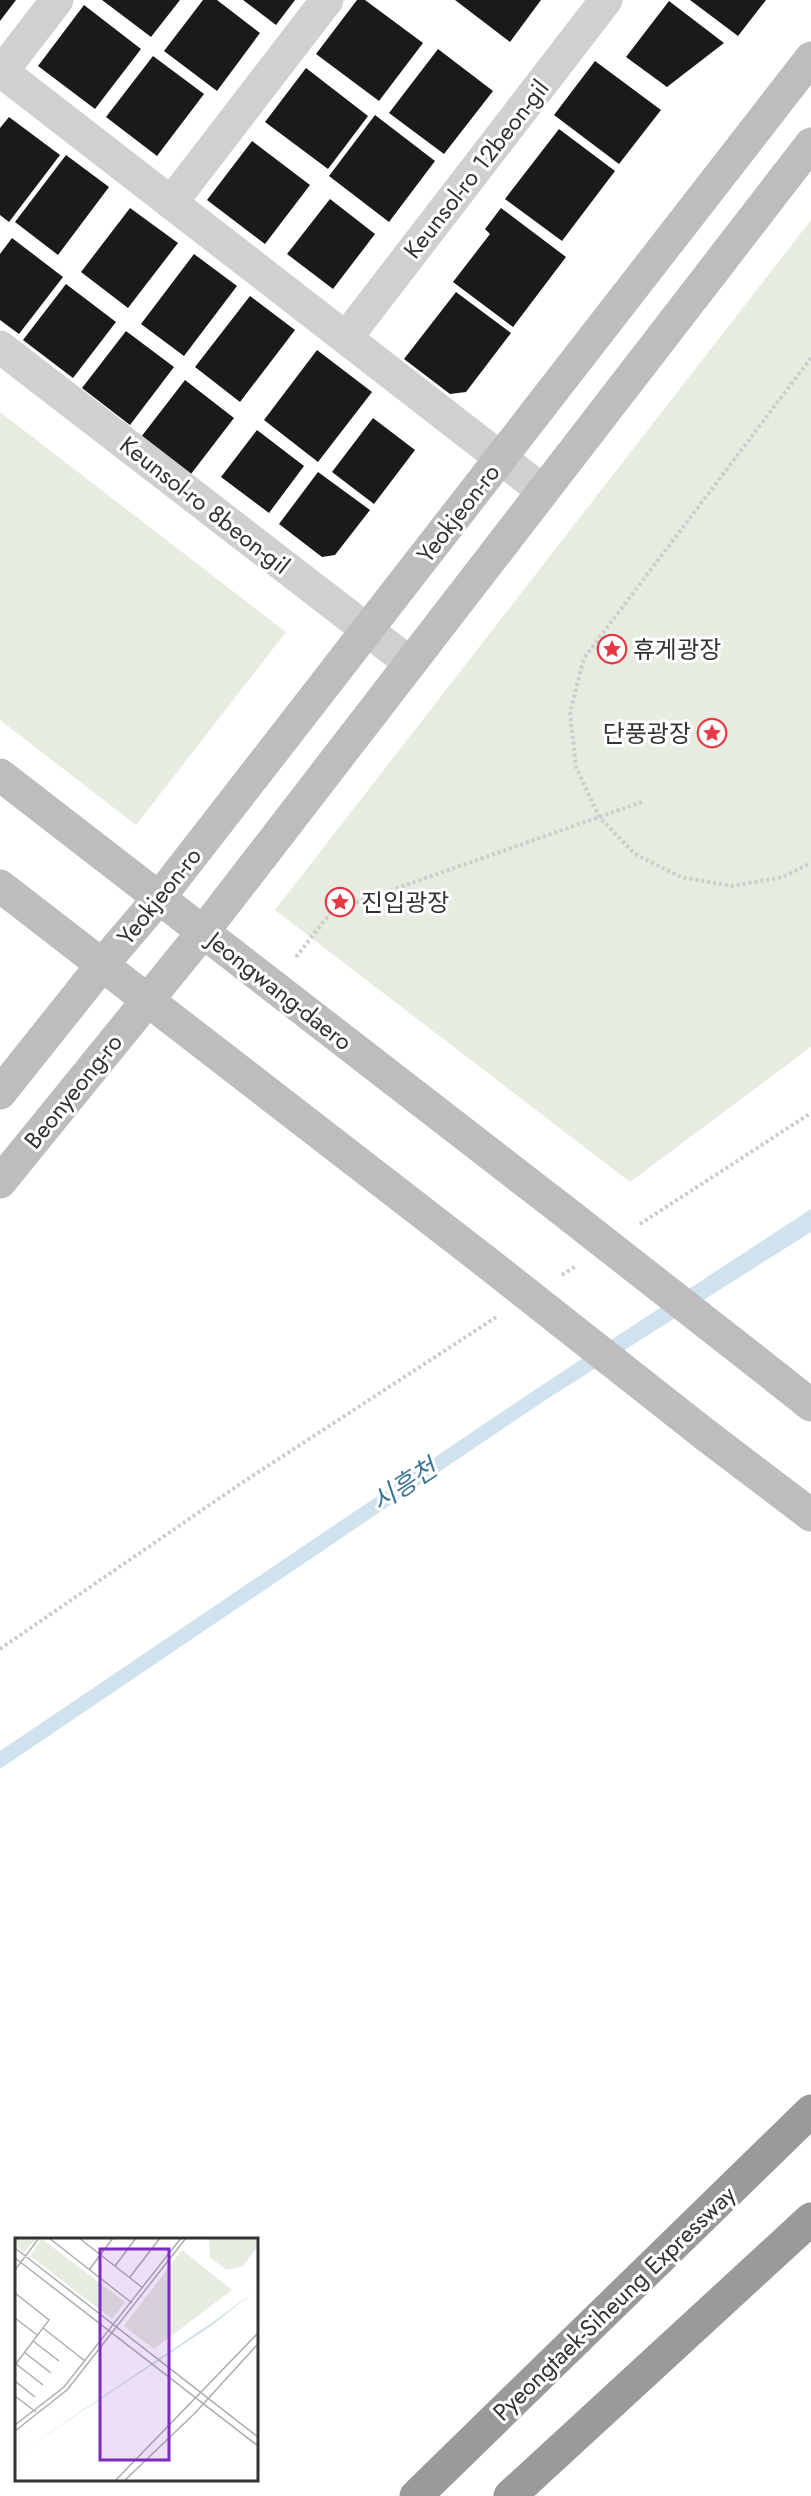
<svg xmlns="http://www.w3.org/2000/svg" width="811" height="2496" viewBox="0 0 811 2496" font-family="Jost,'Noto Sans KR',sans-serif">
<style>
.green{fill:#e6ecdf}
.water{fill:#cfe2ee}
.building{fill:#1a1a1a}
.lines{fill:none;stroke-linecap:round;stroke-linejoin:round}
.path{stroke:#cdcdcd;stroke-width:4;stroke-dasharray:3 3;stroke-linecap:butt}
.street{stroke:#d0d0d0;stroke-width:33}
.secondary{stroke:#bdbdbd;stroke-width:33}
.highway{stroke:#9a9a9a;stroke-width:33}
.secondary-bridge{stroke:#bdbdbd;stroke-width:33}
.labels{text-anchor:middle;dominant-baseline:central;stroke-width:6;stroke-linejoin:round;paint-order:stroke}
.street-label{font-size:24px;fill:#333;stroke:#fff}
.poi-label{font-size:24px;fill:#333;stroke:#fff;text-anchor:start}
.water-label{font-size:26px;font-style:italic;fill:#3f7597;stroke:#fff}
.inset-road{fill:none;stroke:#adadad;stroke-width:1.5}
.view{fill:#7b2cbf;fill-opacity:0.15;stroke:#7b2cbf;stroke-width:3}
.inset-edge{fill:none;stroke:#333;stroke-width:3}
</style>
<rect width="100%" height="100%" fill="#fff"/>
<g class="green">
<polygon points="811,220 811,1047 630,1182 275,910"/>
<polygon points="0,412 286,632 136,825 0,720"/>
</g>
<polygon class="water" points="811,1209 811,1232 544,1401 0,1769 0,1751 533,1391"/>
<g class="building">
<polygon points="0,0 16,0 0,21"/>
<polygon points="102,0 180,0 151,37"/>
<polygon points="203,0 217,0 260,33 217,91 164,51"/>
<polygon points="243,0 295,0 276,25"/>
<polygon points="357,0 365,0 423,43 379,101 316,54"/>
<polygon points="455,0 541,0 510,42"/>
<polygon points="690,0 766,0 738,36"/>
<polygon points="669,1 724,43 667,87 626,57"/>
<polygon points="84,5 141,49 95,109 38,66"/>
<polygon points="438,49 493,91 444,154 389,113"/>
<polygon points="153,56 204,94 157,156 106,117"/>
<polygon points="595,61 661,110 619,164 554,115"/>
<polygon points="306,68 368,116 328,169 265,122"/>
<polygon points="375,115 435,161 389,222 329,176"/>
<polygon points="9,117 60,155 9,222 0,215 0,128"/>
<polygon points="559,129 615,171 562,241 505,199"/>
<polygon points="252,141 310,185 265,244 207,200"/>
<polygon points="66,155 109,187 58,255 15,222"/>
<polygon points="330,199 375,234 333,289 287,254"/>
<polygon points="130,208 178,243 128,308 81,272"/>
<polygon points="501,208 566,257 513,327 453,282 490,234 485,229"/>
<polygon points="12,238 63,277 19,334 0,320 0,254"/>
<polygon points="194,254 237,286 184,356 141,324"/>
<polygon points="66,284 116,322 73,378 23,340"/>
<polygon points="456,292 511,333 466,392 450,394 404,359"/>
<polygon points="250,296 295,330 240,402 195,367"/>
<polygon points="126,331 174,367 130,425 82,388"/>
<polygon points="317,350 372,392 318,462 264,420"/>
<polygon points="185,380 234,418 191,474 141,437"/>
<polygon points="373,418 415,450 374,504 332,472"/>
<polygon points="257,430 304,466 269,513 221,477"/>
<polygon points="318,472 370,510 335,555 322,557 279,524"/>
</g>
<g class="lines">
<g class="path">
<polyline points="811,358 584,658 570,712 576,767 599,817 635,854 681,877 732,886 783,877 811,863"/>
<polyline points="296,957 332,911 642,802"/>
<polyline points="640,1224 811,1113"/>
<polyline points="562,1275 576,1266"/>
<polyline points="0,1649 240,1484 498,1316"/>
</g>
<g class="street">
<polyline points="0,70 543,491"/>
<polyline points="0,74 57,0"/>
<polyline points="171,203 327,0"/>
<polyline points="346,338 606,0"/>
<polyline points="0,347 410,663"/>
</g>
<g class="secondary">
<polyline points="0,775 560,1208"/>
<polyline points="0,886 485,1261"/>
<polyline points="0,1093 102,965 159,898 811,58"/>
<polyline points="0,1182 203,932 811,144"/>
<polyline points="777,1378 811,1405"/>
<polyline points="707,1436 811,1515"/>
</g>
<g class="highway">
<polyline points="416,2496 811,2111"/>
<polyline points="510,2496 811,2219"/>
</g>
<g class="secondary-bridge">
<polyline points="560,1208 777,1378"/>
<polyline points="485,1261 707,1436"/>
</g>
</g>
<defs>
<g id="sight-ring" transform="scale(1.5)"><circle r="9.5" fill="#fff" stroke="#e63946" stroke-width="1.5"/><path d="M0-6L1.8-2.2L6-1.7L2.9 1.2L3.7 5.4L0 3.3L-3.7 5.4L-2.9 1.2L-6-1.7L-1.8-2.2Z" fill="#e63946"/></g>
</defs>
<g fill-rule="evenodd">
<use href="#sight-ring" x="612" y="649"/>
<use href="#sight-ring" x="712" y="733"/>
<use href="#sight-ring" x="340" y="902"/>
</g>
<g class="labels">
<g class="street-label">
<text transform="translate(476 169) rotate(-52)">Keunsol-ro 12beon-gil</text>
<text transform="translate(205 505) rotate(38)">Keunsol-ro 8beon-gil</text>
<text transform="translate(458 513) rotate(-52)">Yeokjeon-ro</text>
<text transform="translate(159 896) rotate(-51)">Yeokjeon-ro</text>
<text transform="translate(280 991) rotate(38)">Jeongwang-daero</text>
<text transform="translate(73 1091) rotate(-51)">Beonyeong-ro</text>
<text transform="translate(614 2303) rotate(-44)">Pyeongtaek-Siheung Expressway</text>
</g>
<g class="poi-label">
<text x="633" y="649">휴게광장</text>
<text x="691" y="733" text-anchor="end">단풍광장</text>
<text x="361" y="902">진입광장</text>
</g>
<g class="water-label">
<text transform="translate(404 1485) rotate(-33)">시흥천</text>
</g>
</g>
<g transform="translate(15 2238)">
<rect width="243" height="243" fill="#fff"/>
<path d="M0,0h21l-12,15 -9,-8zM194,0h49v8l-15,20 -16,4 -17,-12zM27,1l83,63 -13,17 -82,-63zM167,12l50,40 -78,59 -30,-23z" fill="#e6ecdf"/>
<path d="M243,51l-47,37 -196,130 195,-132z" fill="#cfe2ee"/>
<path class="inset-road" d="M34,0l83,65M64,0l64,50M0,10l243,189M0,20l243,188M100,28l21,-28M0,32l24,-32M74,32l24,-32M115,39l30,-39M0,55l34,27 -34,45M0,80l22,17M28,90l42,33M18,103l26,20M9,114l27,21M1,126l27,21M0,143l20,16M0,158l21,16M0,187l49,-38 117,-149M0,193l52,-41 119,-152M100,243l143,-148M109,243l71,-68 63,-69"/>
<path class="view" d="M85,11h69v211h-69z"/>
<rect width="243" height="243" class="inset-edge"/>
</g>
</svg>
